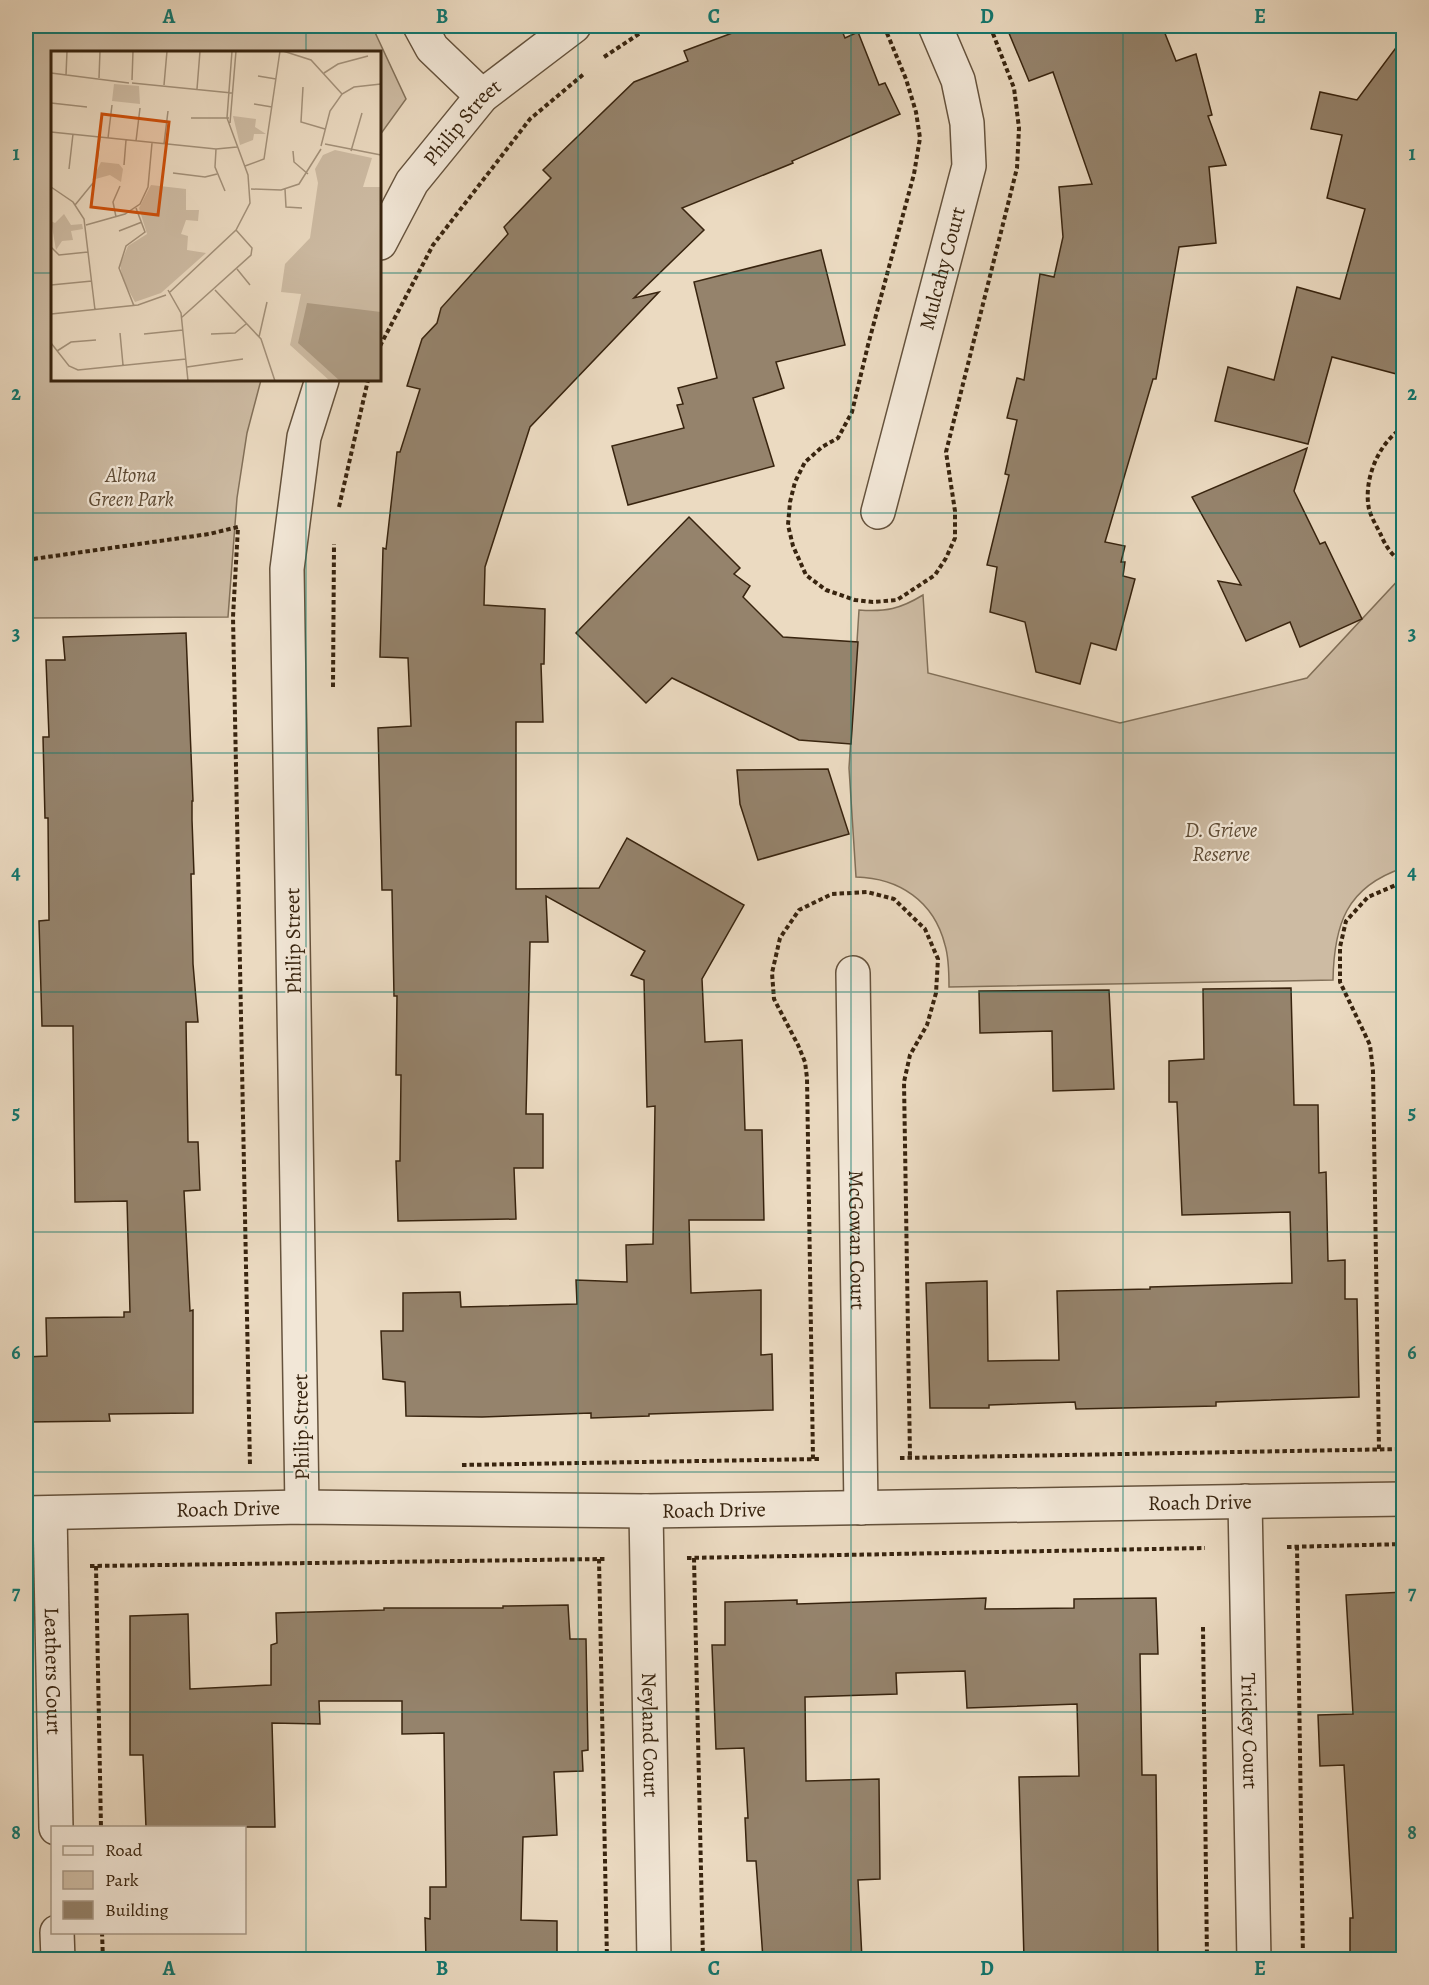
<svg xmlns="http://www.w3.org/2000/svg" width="1429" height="1985" viewBox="0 0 1429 1985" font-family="Alegreya,serif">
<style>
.green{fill:#cdbba3;stroke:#827059;stroke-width:1.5}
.building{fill:#95836c;stroke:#38240f;stroke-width:1.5}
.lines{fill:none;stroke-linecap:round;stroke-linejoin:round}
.minor-casing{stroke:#65523c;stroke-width:36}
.path{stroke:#38240f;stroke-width:4;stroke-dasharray:4.5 3;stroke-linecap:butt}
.minor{stroke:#f2e7d7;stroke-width:33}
.grid{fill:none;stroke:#0f766e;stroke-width:1.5;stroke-opacity:0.55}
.labels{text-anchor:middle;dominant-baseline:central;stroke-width:4.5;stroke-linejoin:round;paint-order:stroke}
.street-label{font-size:21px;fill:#38240f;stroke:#f2e7d7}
.park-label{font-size:21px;font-style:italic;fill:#5d4a34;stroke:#f2e7d7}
.inset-road{fill:none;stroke:#a3917a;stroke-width:1.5}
.view{fill:#ce510c;fill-opacity:0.15;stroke:#ce510c;stroke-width:3}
.inset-edge{fill:none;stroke:#38240f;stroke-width:3}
.neatline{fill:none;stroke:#0f766e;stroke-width:2}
.grid-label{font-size:20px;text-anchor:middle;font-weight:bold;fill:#0f766e}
</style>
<rect width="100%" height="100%" fill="#ebdac1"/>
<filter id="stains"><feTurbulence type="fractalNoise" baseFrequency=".00333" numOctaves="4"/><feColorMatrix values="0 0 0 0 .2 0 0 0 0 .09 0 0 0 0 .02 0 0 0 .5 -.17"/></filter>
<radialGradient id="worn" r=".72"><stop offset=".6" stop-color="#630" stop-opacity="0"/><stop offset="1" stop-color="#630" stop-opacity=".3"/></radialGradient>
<g class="green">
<polygon points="26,26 372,26 406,99 380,135 380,52 52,52 52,380 261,380 247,433 237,498 228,617 26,618"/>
<path d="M1403,575v293c-57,19 -69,57 -70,112l-384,7c0,-14 0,-29 -4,-42 -11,-44 -46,-67 -89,-68l-7,-109 10,-158c27,2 41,-1 64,-15l5,78 192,50 187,-45z"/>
</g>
<g class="building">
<polygon points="751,26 840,26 845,38 858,32 879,85 885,83 900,114 792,161 793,163 682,208 704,230 634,298 659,292 530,427 485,567 484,605 545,609 544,664 541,664 543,722 516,722 516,889 599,888 627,838 744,905 702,979 705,1042 742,1040 745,1130 762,1130 764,1220 689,1220 691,1293 761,1290 761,1355 772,1354 773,1410 649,1414 649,1416 591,1418 591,1413 482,1417 406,1416 405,1382 383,1379 381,1331 403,1331 403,1293 460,1292 461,1307 577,1304 576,1280 627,1282 626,1245 653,1244 655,1106 647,1107 644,980 631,975 645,951 546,896 548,942 530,942 526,1114 543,1114 543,1168 514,1168 516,1219 398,1221 396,1161 400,1161 401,1075 396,1075 397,996 394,996 392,890 382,890 378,728 411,726 408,658 380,657 383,548 386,549 397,452 400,452 420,389 407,386 422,339 437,323 441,308 508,234 504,227 551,178 543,170 634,82 688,61 684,51"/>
<polygon points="1006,26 1162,26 1176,61 1196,54 1212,115 1208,116 1226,165 1209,167 1216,243 1179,247 1156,379 1153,379 1105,542 1125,546 1121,562 1125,562 1123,576 1135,579 1116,650 1091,643 1080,684 1036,672 1025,622 990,612 997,567 987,565 1009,475 1005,474 1017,420 1007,418 1017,378 1024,380 1040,274 1054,277 1063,237 1059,187 1092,184 1053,72 1029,81"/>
<polygon points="1404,37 1404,376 1332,357 1308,444 1215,421 1228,367 1274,380 1297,287 1340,299 1365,209 1327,198 1342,135 1311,129 1320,92 1357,100"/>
<polygon points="821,250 845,345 776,362 784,388 753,398 774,466 628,505 612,446 684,428 677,405 683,404 678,388 717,378 694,282"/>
<polygon points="1307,448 1294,491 1320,544 1325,542 1362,619 1300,647 1290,622 1246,641 1218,581 1241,585 1192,497"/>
<polygon points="689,517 740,568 734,574 750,586 743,597 783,637 858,642 851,744 799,740 672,678 646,703 576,633"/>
<polygon points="186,633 193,801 192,801 192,820 194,874 191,874 193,964 198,1022 186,1022 188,1142 198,1142 200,1190 184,1191 190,1311 193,1310 193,1413 109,1414 110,1421 26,1422 26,1357 47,1356 46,1318 124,1317 124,1312 130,1312 127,1201 75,1202 73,1026 42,1026 39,921 49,920 48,818 45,818 43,737 49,737 46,660 65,660 63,637"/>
<polygon points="828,769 849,834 758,860 740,804 737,770"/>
<polygon points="1291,988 1294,1105 1318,1105 1319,1173 1326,1172 1328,1261 1345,1260 1345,1299 1357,1299 1359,1397 1216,1402 1216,1406 1076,1409 1075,1402 989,1405 989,1408 930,1408 926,1283 987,1281 988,1361 1059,1360 1057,1291 1150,1289 1150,1287 1292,1283 1290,1212 1182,1215 1177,1102 1169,1102 1169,1061 1204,1059 1203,989"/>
<polygon points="1109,990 1114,1089 1053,1091 1052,1031 980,1033 979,991"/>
<polygon points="1404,1592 1404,1959 1350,1959 1350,1918 1353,1918 1344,1765 1320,1766 1318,1715 1353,1714 1346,1595"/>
<polygon points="986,1598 985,1609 1074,1608 1074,1599 1156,1598 1158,1654 1140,1654 1142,1775 1156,1775 1158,1959 1024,1959 1019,1777 1079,1776 1077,1704 967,1708 965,1671 896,1673 897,1694 805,1697 806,1781 879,1779 880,1879 858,1880 862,1959 763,1959 756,1861 747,1861 745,1818 748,1818 744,1748 716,1749 712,1645 725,1645 725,1602 797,1600 797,1604"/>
<polygon points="568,1605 570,1639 586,1639 588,1750 582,1751 583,1771 554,1772 557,1835 523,1837 521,1920 557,1921 557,1959 426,1959 425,1918 430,1919 430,1887 446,1887 444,1733 402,1734 402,1701 319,1701 320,1724 272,1723 275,1827 146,1827 143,1755 130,1755 130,1616 188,1614 190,1689 271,1685 271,1645 277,1643 276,1613 384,1610 384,1608 503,1608 503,1606"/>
</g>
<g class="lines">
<g class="minor-casing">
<g id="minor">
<polyline points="420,26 432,48 482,96"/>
<path id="s1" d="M380,243l32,-61 70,-86 92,-70"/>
<path id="s2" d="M878,512l91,-346 -2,-43 -9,-43 -23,-54"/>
<path id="s3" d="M853,973l8,535"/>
<path id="s4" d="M1245,1501l9,459"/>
<polyline points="302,1507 287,569 304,437 322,380"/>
<path id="s5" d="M646,1511l8,449"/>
<path id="s6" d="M26,1513l276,-6 344,4 758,-12"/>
<path id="s7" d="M50,1513l6,315"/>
<polyline points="57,1932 58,1960"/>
</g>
</g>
<g class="path">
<polyline points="476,26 481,32 489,26"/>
<polyline points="884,26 906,79 916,112 920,138 914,174 868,345 852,412 838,438 822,447 805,462 795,482 790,502 788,525 793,546 806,575 826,590 855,600 873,602 897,600 935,575 946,558 955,538 955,511 946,452 1017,168 1019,128 1014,88 990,26"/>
<polyline points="604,57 651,26"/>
<polyline points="380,346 433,245 530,119 585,73"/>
<path d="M1404,427c-26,15 -41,54 -35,82 2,8 8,18 12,26 4,10 12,23 23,28"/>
<polyline points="339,507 368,380"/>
<polyline points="26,560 209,534 238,527 233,617 250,1466"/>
<polyline points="333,687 334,544"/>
<polyline points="1379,1449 1373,1071 1370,1045 1340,982 1340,947 1346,921 1368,897 1396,885 1404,885"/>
<polyline points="900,1458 1404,1449"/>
<polyline points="813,1459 807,1078 805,1062 798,1045 774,999 772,973 780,938 799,910 832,894 867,892 894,899 925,929 938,959 936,993 927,1025 910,1055 904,1082 910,1457"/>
<polyline points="462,1465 821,1459"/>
<polyline points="1297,1546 1303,1960"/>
<polyline points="1287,1547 1404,1544"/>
<polyline points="687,1558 1205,1548"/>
<polyline points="694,1558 703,1960"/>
<polyline points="599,1559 607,1960"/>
<polyline points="90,1566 605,1559"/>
<polyline points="96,1566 101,1828"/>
<polyline points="1203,1627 1207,1960"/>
<polyline points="102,1932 103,1960"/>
</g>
<use href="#minor" class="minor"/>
</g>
<path class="grid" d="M306,26v26M578,26v1934M851,26v1934M1123,26v1934M26,273h26M380,273h1024M306,380v1580M26,513h1378M26,753h1378M26,992h1378M26,1232h1378M26,1472h1378M26,1712h1378"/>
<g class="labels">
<g class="street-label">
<text stroke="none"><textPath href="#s1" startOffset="147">Philip Street</textPath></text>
<text stroke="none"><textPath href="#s2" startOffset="252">Mulcahy Court</textPath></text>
<text transform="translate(293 941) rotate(-91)">Philip Street</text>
<text stroke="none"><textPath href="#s3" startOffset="267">McGowan Court</textPath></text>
<text transform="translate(301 1427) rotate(-91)">Philip Street</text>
<text stroke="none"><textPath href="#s6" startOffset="1174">Roach Drive</textPath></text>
<text stroke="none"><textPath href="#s6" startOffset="202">Roach Drive</textPath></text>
<text stroke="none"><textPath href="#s6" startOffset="688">Roach Drive</textPath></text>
<text stroke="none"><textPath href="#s7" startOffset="158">Leathers Court</textPath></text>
<text stroke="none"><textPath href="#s4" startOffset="230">Trickey Court</textPath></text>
<text stroke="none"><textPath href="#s5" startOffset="224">Neyland Court</textPath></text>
</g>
<g class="park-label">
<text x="131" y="475">Altona<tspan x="131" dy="24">Green Park</tspan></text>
<text x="1221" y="830">D. Grieve<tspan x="1221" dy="24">Reserve</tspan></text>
</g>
</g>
<g transform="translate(51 51)">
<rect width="330" height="330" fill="#ebdac1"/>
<path d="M63,33l25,2 1,18 -28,-3zM182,65l23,3 -1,8 11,7h-12l-1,6 -13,5zM284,99l37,8 -9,29h18v194h-51l-40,-36 11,-51 -20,-2 4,-28 25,-26 8,-55 -3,-14 8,-14zM50,111l18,2 4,5 -2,13 -11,-7 -18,5zM100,134l35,4v21h13l-1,11 -12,-1 -5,14 7,2 -1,14 19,3 -45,40 -26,9 -12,-22 -3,-15 8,-19 19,-12 -8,-26zM13,163l7,11 11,-1 1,5 -12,2 2,9 -11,1 -6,9 -5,-29 4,2z" fill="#cdbba3"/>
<path d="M256,252l74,9v69h-41l-42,-38z" fill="#ae9c84"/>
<path class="inset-road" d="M232,0l28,9 31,34M0,22l78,10M273,22l14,-9 30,-8M15,24l1,-24M207,25l18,3M48,27l1,-27M81,29l1,-29M81,32l100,10M113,34l3,-34M252,36l-2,35 24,7M146,38l3,-38M0,52l36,4M203,53l18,3M140,67h38M179,72l6,-72M0,81l165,17 21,-2M57,87l4,-33M85,90l4,-33M113,93l4,-33M274,93l56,11M270,95l9,-35 12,-17 12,-7 27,-3M165,98l-1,18 10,24M242,100l1,11 14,12M300,100l11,-38M46,111l3,-25M73,114l2,-25M194,115l19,-7 16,-108M18,118l4,-35M122,122l32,4 12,-3M0,136l22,15 11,17 11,91M200,138l30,1 18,-6 22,-35M234,138l1,18 16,1M24,154l18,-22M65,166l-3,-15 7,-16M35,174l39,-11 15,-10 8,-17 4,-44M68,180l23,-9M0,196l8,8 29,-3M186,218l13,16M0,234l41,-4M117,239l13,23 7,68M164,239l46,49 14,42M119,241l66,-62 14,-27 -2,-28 -21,-57 5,-67M83,255l-15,-38 7,-22 19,-14 -9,-24M0,263l87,-9 28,-10M130,267l70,-63 1,-7 -16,-18M69,282l3,32M93,283l39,-4M160,283l24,-1 11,-9M208,286l8,-35M0,292l18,23 9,4 108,-11M6,300l14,-9 25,-2M136,316l56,-8"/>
<path class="view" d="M51,63l67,8 -11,93 -67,-8z"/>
<rect width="330" height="330" class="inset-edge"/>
</g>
<rect width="1429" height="1985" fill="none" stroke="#ebdac1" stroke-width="66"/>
<rect x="51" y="1826" width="195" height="108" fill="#f2e7d7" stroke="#a89987" stroke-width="1.5"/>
<rect x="63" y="1846" width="30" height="9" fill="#f2e7d7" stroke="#a89987" stroke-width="1.5"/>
<text x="105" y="1856" font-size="18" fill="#38240f">Road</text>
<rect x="63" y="1871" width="30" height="18" fill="#cdbba3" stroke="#a89987" stroke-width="1.5"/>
<text x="105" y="1886" font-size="18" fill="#38240f">Park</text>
<rect x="63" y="1901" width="30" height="18" fill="#95836c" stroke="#a89987" stroke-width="1.5"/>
<text x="105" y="1916" font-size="18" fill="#38240f">Building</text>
<rect x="33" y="33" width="1363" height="1919" class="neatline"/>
<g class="grid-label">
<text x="169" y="23">A</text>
<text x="442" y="23">B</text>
<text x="714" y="23">C</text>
<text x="987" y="23">D</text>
<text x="1260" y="23">E</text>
<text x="16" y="160">1</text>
<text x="1412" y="160">1</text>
<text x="16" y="400">2</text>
<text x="1412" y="400">2</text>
<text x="16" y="640">3</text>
<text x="1412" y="640">3</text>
<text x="16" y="879">4</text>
<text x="1412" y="879">4</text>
<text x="16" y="1119">5</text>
<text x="1412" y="1119">5</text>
<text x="16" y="1359">6</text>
<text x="1412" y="1359">6</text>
<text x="16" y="1599">7</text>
<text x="1412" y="1599">7</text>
<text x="16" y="1839">8</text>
<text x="1412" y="1839">8</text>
<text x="169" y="1975">A</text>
<text x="442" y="1975">B</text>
<text x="714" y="1975">C</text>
<text x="987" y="1975">D</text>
<text x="1260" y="1975">E</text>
</g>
<rect width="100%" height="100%" filter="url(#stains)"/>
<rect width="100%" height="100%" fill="url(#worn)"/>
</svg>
